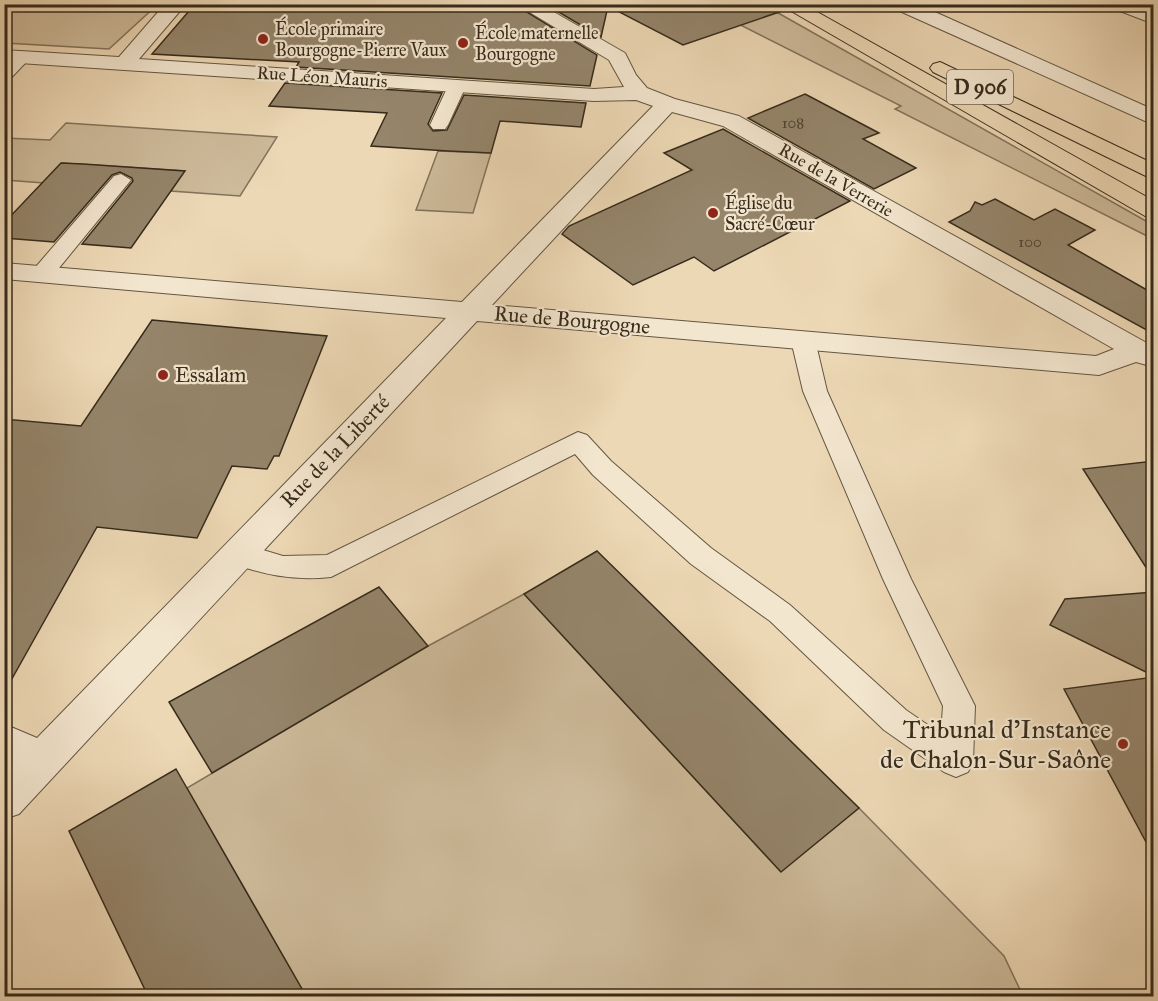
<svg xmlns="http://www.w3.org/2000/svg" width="1158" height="1001" viewBox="0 0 1158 1001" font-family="'IM FELL Great Primer',serif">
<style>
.green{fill:#cebb9b;stroke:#82735b;stroke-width:1.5}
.building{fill:#95856b;stroke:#362b1b;stroke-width:1.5}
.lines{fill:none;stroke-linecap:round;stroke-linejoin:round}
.service-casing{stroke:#645642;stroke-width:2}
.minor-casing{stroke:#645642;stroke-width:2}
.primary-casing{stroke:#362b1b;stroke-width:2}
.service{fill:#f3e6cf;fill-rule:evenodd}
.minor{fill:#f3e6cf;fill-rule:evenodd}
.primary{fill:#edd8b5;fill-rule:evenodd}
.poi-dot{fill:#8f2418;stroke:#f3e6cf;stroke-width:2}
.labels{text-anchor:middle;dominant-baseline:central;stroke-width:4.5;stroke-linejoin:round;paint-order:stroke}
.far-number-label{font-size:15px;fill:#4e422f}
.far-poi-label{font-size:18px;fill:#362b1b;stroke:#f3e6cf;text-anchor:start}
.far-street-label{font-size:18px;fill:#362b1b;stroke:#f3e6cf}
.shield{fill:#f3e6cf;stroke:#6f6351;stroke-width:1.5}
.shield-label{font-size:20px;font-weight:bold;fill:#362b1b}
.street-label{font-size:21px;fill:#362b1b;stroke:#f3e6cf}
.poi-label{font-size:21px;fill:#362b1b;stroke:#f3e6cf;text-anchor:start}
.near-poi-label{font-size:26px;fill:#362b1b;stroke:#f3e6cf;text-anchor:end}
</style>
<rect width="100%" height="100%" fill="#edd8b5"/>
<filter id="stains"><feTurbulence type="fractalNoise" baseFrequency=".00333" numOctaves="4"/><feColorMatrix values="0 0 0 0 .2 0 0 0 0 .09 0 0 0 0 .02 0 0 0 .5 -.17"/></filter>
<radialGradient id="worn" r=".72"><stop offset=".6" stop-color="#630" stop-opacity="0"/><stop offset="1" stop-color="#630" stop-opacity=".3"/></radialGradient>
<g class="green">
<polygon points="4,5 5,4 157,5 109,49 5,43"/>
<polygon points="701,5 762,5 780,14 1153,225 1153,239 895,109 901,106"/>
<polygon points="66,123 277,137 240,196 171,191 184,171 62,163 44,183 5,180 4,138 50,140"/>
<polygon points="438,151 491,153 473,213 416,210"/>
<polygon points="524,594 780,871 859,808 1004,956 1023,996 306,996 187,788 428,646"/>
</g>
<g class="building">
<polygon points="195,4 514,4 597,55 590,86 296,67 299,62 152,54"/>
<polygon points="545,4 777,4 782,11 683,45 608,6 601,37"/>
<polygon points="285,83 442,93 428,124 433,131 447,130 464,95 586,103 581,127 500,121 491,153 448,151 371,146 387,113 269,106"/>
<polygon points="805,94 879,133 863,139 916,168 874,189 748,118"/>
<polygon points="723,129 850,201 714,271 694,257 633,285 562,234 569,226 692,170 664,153"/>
<polygon points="61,163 83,164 185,171 131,248 82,244 133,181 132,178 120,172 112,175 54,242 4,238 4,223"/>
<polygon points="995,199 1034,220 1055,209 1095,230 1068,245 1154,294 1154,334 949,222 970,211 975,202 982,205"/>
<polygon points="152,320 327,336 279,456 274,456 267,469 232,466 197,538 97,527 4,693 4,419 81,426"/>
<polygon points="1154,461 1154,580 1083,469"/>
<polygon points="597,551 859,808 781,872 524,594"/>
<polygon points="379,587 428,646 212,773 169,702"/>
<polygon points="1154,592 1154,676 1050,625 1065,599"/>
<polygon points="1154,677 1154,857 1064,689"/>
<polygon points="176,769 306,996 148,996 69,831"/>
</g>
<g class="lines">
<g class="service-casing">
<g id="service">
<polygon points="23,52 31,57 10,79 4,80 4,65 17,53"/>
<polygon points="457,81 466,86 448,125 445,129 433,129 430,125 448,86"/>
<polygon points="121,174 131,180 50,279 34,279 31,274 34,269 114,176"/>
<path d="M803,333l8,2 4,5 12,51 84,188 64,127 -2,56 -5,10 -12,5 -12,-5 -60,-42 -114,-109 -79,-57 -98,-89 -18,-21 -244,123c-38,4 -69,-2 -104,-16l-4,-8 4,-8 10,-3 46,14 44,-1 251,-123 9,3 24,26 100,87 79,57 116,105 35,24 2,-28 -60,-127 -80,-188 -12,-51 4,-5z"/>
</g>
</g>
<g class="minor-casing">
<g id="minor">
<path d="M165,4h21l-47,55 455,30 30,-2 -15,-27 -93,-56h24l85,49 11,22 11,13 28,11 64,17 415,231v20l-18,-5 -37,13 -622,-54 -458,493 -15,5v-48l7,-7 -7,-3v-37l33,14 409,-420 -442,-39v-16l458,39 191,-196 -17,-6 -42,1 -590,-39v-12l115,7zM672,112l51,14 391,223 -18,7 -604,-51z"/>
<polygon points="891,4 917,4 1154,110 1154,125 893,8"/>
<polygon points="1110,4 1137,4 1154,11 1154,24 1112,8"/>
</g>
</g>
<g class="primary-casing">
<g id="primary">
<polygon points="779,4 803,4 1154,201 1154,218 1145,216"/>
<polygon points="940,62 1154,164 1154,180 933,72 930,68 933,64"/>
</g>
</g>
<use href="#service" class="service"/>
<use href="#minor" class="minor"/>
<use href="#primary" class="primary"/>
</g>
<g class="poi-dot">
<circle cx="263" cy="39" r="6"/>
<circle cx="463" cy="43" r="6"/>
<circle cx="713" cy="213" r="6"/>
<circle cx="163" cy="375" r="6"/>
<circle cx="1123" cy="744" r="6"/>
</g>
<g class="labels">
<g class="far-number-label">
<text x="793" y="123">108</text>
<text x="1030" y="242">100</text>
</g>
<g class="far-poi-label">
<text x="275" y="29">École primaire<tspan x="275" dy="21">Bourgogne-Pierre Vaux</tspan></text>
<text x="475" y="33">École maternelle<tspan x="475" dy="21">Bourgogne</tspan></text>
<text x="725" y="203">Église du<tspan x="725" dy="21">Sacré-Cœur</tspan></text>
</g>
<g class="far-street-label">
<text transform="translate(322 77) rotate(4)">Rue Léon Mauris</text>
<text transform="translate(836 180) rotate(30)">Rue de la Verrerie</text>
</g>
<rect class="shield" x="947" y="70" width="66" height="34" rx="4.5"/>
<g class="shield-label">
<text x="980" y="87">D 906</text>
</g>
<g class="street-label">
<text transform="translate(572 320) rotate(5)">Rue de Bourgogne</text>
<text transform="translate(335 451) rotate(-46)">Rue de la Liberté</text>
</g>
<g class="poi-label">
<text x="175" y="375">Essalam</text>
</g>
<g class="near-poi-label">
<text x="1111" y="729">Tribunal d'Instance<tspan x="1111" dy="30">de Chalon-Sur-Saône</tspan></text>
</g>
</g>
<rect width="1158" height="1001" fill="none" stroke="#edd8b5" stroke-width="24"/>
<rect x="6" y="6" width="1146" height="989" fill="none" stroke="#362b1b" stroke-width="3"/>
<rect x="12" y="12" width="1134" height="977" fill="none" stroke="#362b1b" stroke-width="1.5"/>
<rect width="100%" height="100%" filter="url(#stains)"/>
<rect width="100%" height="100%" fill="url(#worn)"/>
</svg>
